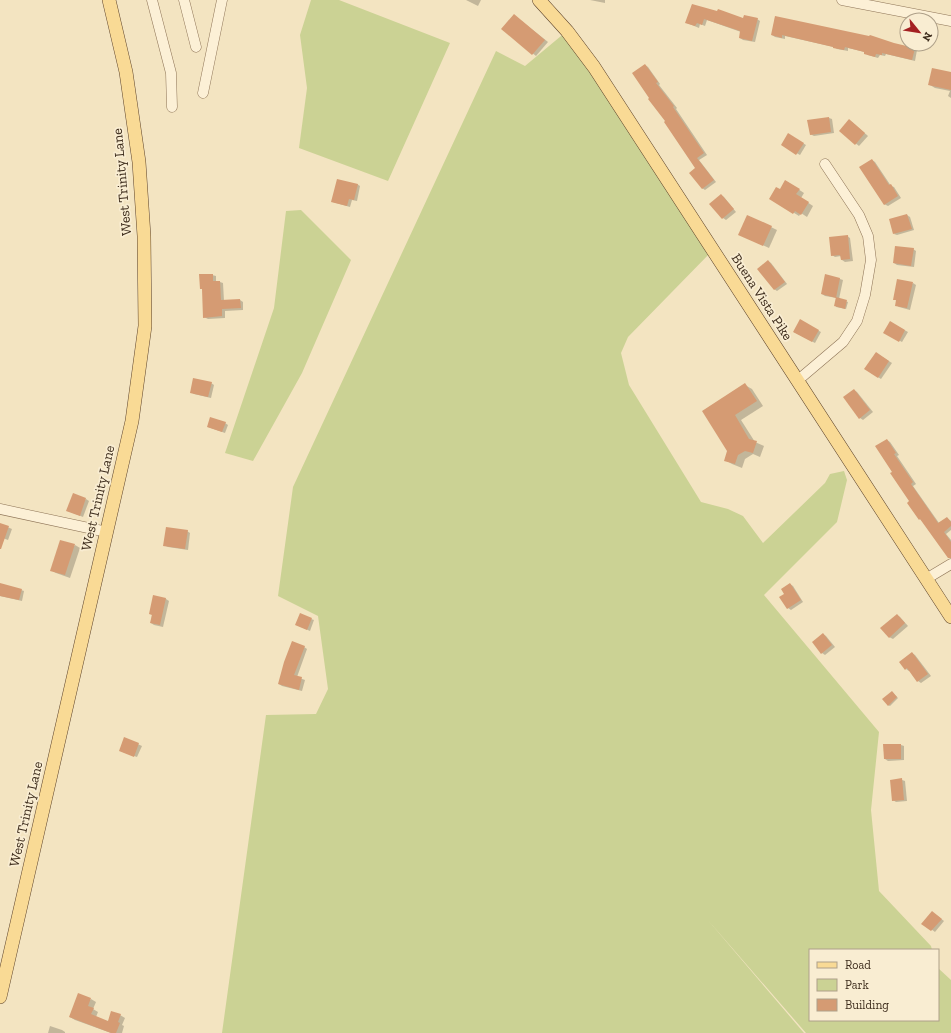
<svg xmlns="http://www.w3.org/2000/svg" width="951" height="1033" viewBox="0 0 951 1033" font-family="'Zilla Slab',serif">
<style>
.green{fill:#cbd294}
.shadow{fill:#0003}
.building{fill:#d59b73}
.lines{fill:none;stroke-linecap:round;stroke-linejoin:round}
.minor-casing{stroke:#8e7457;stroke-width:11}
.major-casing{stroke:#5c422b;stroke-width:14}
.minor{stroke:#fcf0d6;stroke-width:10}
.major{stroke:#f9da95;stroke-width:13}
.labels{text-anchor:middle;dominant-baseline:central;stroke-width:3.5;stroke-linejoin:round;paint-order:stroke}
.street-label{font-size:14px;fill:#3d2c1c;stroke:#f9edd2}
</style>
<rect width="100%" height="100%" fill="#f3e4c1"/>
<g class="green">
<polygon points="311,0 339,0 450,43 388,181 299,148 307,88 300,35"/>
<polygon points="567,31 713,250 628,337 621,353 629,385 701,502 728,509 743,516 763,543 825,483 830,474 844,471 847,480 837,522 764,595 879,732 871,810 879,891 931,946 932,950 810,950 810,1020 938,1020 938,968 951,980 951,1033 806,1033 707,919 804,1033 222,1033 266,715 316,714 328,689 318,616 278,596 293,487 496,51 525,66"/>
<polygon points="301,210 351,260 302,373 253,461 225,453 274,308 286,211"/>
</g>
<g class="shadow">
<polygon points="466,0 481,0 478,6"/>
<polygon points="590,0 605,0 605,3"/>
<polygon points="692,5 744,19 757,19 760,21 755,42 743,40 740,38 741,32 707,20 705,26 700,24 699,28 687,23"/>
<polygon points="514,15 548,42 536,56 502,29"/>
<polygon points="775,18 914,49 917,50 915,61 886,54 885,56 880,55 878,58 868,55 865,52 848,48 848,51 837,49 834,47 785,36 785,39 775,37 772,35"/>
<polygon points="645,65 648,67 660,84 659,85 677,108 676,109 707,155 699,160 716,182 705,190 702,188 696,168 666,121"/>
<polygon points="951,73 951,98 948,96 950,91 935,88 930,85"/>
<polygon points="829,118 832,119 834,133 814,136 810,134"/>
<polygon points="852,122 868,136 859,146 840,131"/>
<polygon points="789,135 806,145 800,155 782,145"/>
<polygon points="872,160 875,162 891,186 894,187 901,198 888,206 884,204"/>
<polygon points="786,181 804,193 801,198 813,206 807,217 801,213 799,216 770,198 780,190"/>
<polygon points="357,184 360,186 357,201 352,200 350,207 336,203 333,202"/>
<polygon points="721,195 724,197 736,212 726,220 723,218"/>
<polygon points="907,215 910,217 914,230 897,235 894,234"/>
<polygon points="748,216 777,230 769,248 745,237"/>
<polygon points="847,236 850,238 853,261 845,262 842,260 841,256 835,257 832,255"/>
<polygon points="913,249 916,251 914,267 897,265 894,263"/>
<polygon points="768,261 771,263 787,284 777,291 774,289"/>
<polygon points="212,275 216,276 216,282 220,282 223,283 224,301 240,300 243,302 243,310 225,311 225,318 208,319 204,317 203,290"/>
<polygon points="826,276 840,279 843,280 839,299 848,302 846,309 836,307 837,298 825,296 822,294"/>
<polygon points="913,283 916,285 910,310 899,307 896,305 897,301 894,299"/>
<polygon points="800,321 821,332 815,343 794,332"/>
<polygon points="890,322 908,332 902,342 885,333"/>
<polygon points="876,353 892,363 881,379 865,369"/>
<polygon points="211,383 214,385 211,398 194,394 191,392"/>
<polygon points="745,385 752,389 763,406 741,420 755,442 764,446 760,457 753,454 745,459 742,468 732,464 725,460 729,451 704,411"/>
<polygon points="854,390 857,392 873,412 863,420 860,418"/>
<polygon points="225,423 228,425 225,433 208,427"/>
<polygon points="887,440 890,442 899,455 897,456 916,484 913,486 939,523 947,518 951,521 951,530 946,534 951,540 951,556 923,521 920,519 911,501 894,472"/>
<polygon points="86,499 89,501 83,517 68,511"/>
<polygon points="0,524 12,529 8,540 0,537"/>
<polygon points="187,531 190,533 188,550 168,547 164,545"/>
<polygon points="75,545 80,548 70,578 56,573 51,570"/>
<polygon points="0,584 21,590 24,591 22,601 0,596"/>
<polygon points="790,584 793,586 803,602 791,610 788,608 786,594"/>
<polygon points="154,596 166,599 169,601 163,627 154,625 151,623"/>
<polygon points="897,615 900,617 908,626 893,639 889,637"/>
<polygon points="311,619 314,620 310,631 299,626"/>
<polygon points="823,634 826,636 835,647 825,655 822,653"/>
<polygon points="304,647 307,649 297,677 305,680 302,691 282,686 279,684"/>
<polygon points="912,653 915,655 931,676 921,683 918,681 910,670 909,671 906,669"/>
<polygon points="893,693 898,698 890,706 888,705"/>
<polygon points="124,738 142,746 137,757 123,752"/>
<polygon points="901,745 904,746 904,760 888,761 885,759"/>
<polygon points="902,780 905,781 907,801 896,802 893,800"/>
<polygon points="935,914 944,921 935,932 923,923"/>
<polygon points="91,999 96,1002 93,1009 98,1012 96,1017 108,1022 120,1015 125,1018 122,1025 124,1026 122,1033 111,1033 75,1020 70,1017"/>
<polygon points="50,1026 62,1030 65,1032 65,1033 48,1033"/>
</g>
<g class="building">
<polygon points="692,4 717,11 718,9 743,18 744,15 758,18 752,41 739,38 740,31 704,19 702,25 697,23 695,26 685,23"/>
<polygon points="514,14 545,40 532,55 501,29"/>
<polygon points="775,16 869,36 870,35 894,43 915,48 912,60 882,53 882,55 876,54 875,57 864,54 864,52 845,47 844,50 833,48 833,47 782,35 782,38 771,35"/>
<polygon points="645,64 658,82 656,83 674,106 673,107 704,153 697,158 714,180 702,189 689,173 695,168 664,122 665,121 648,99 649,98 632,73"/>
<polygon points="932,68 951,72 951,90 928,85"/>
<polygon points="829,117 831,132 810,135 807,120"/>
<polygon points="849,119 865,133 855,145 839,131"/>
<polygon points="788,133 804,143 796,155 781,145"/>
<polygon points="872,159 889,185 891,184 898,196 884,205 859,167"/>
<polygon points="337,179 358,184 354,200 349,199 347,206 331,202"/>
<polygon points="785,180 800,189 796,194 809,202 801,215 795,211 793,214 769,199 776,187 780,189"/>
<polygon points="721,194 734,209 722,219 709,204"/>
<polygon points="907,214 912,229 893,234 889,219"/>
<polygon points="747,215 772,226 763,246 738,235"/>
<polygon points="848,235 850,259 841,260 840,255 831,256 829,237"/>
<polygon points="895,246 914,248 911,266 893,263"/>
<polygon points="768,260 785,282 774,290 757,269"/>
<polygon points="199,274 213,274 213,281 220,281 221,300 240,299 241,308 222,309 222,316 203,318 202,289 200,289"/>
<polygon points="825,274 840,278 836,298 821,294"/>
<polygon points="897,279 913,282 907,308 895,306 896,300 893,300"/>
<polygon points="836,297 847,300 845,309 834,306"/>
<polygon points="800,319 819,330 812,342 793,332"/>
<polygon points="890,321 905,330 899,342 883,333"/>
<polygon points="876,352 889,361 878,378 864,369"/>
<polygon points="193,378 212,382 208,397 190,393"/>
<polygon points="745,383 757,401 735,415 749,439 757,441 753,453 745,451 738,455 735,464 724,461 727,451 702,411"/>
<polygon points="854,389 870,410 859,419 843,397"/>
<polygon points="210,417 226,422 222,432 207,427"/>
<polygon points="887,439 896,453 894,454 913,482 911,484 938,523 947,517 951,522 951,526 944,532 951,542 951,558 948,558 920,519 919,520 907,503 909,501 890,473 892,472 875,446"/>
<polygon points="73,493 86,498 80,516 66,511"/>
<polygon points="0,523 9,526 1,549 0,549"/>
<polygon points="166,527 188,530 185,549 163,546"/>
<polygon points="60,540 75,544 65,575 50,571"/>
<polygon points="0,583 22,589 19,600 0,596"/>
<polygon points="790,583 801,600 787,609 779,597 784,594 781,589"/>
<polygon points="153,595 166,598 160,625 150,623 152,615 149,614"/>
<polygon points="300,613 312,618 307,630 295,625"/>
<polygon points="897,614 905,623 889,638 880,628"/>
<polygon points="823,633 832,645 821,654 812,642"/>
<polygon points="292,641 305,646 294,675 302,677 299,690 278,684 284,662"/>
<polygon points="912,652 928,674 917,682 907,668 905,670 899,662"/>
<polygon points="892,691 897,697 888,706 882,699"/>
<polygon points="124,737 139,743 134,757 119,751"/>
<polygon points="883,744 901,744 901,759 884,759"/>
<polygon points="902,778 904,800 892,801 890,780"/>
<polygon points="932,911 942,919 931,931 921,924"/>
<polygon points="78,993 91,998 88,1006 94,1008 91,1014 108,1021 111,1011 121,1014 118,1022 120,1023 116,1033 111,1033 69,1017"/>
</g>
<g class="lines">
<g class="minor-casing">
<g id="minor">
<polyline points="152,0 171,73 172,107"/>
<polyline points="184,0 196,47"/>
<polyline points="842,0 951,21"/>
<polyline points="203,93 222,0"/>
<polyline points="797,381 843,342 857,321 865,295 871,260 868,236 859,215 825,164"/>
<polyline points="0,509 107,532"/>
<polyline points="926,579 951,564"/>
</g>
</g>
<g class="major-casing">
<g id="major">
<polyline points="539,0 567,31 594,67 951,617"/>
<polyline points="0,997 132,421 145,326 144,236 139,162 126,72 109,0"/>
</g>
</g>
<use href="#minor" class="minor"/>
<use href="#major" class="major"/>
</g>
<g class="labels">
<g class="street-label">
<text transform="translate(122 182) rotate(-95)">West Trinity Lane</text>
<text transform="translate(762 297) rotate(57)">Buena Vista Pike</text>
<text transform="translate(98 498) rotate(-77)">West Trinity Lane</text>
<text transform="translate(26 814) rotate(-77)">West Trinity Lane</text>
</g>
</g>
<rect x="809" y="949" width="130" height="72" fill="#f9edd2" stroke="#aea089"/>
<rect x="817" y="962" width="20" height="6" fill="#f9da95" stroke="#aea089"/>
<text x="845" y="969" font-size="12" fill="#3d2c1c">Road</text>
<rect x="817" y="979" width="20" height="12" fill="#cbd294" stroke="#aea089"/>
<text x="845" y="989" font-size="12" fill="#3d2c1c">Park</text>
<rect x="817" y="999" width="20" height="12" fill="#d59b73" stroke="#aea089"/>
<text x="845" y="1009" font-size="12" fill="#3d2c1c">Building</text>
<g transform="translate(919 32) rotate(120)"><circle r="19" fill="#f9edd2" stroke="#aea089"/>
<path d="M0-3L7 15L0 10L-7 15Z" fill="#a42022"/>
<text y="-6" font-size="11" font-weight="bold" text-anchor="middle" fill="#3d2c1c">N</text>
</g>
</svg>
